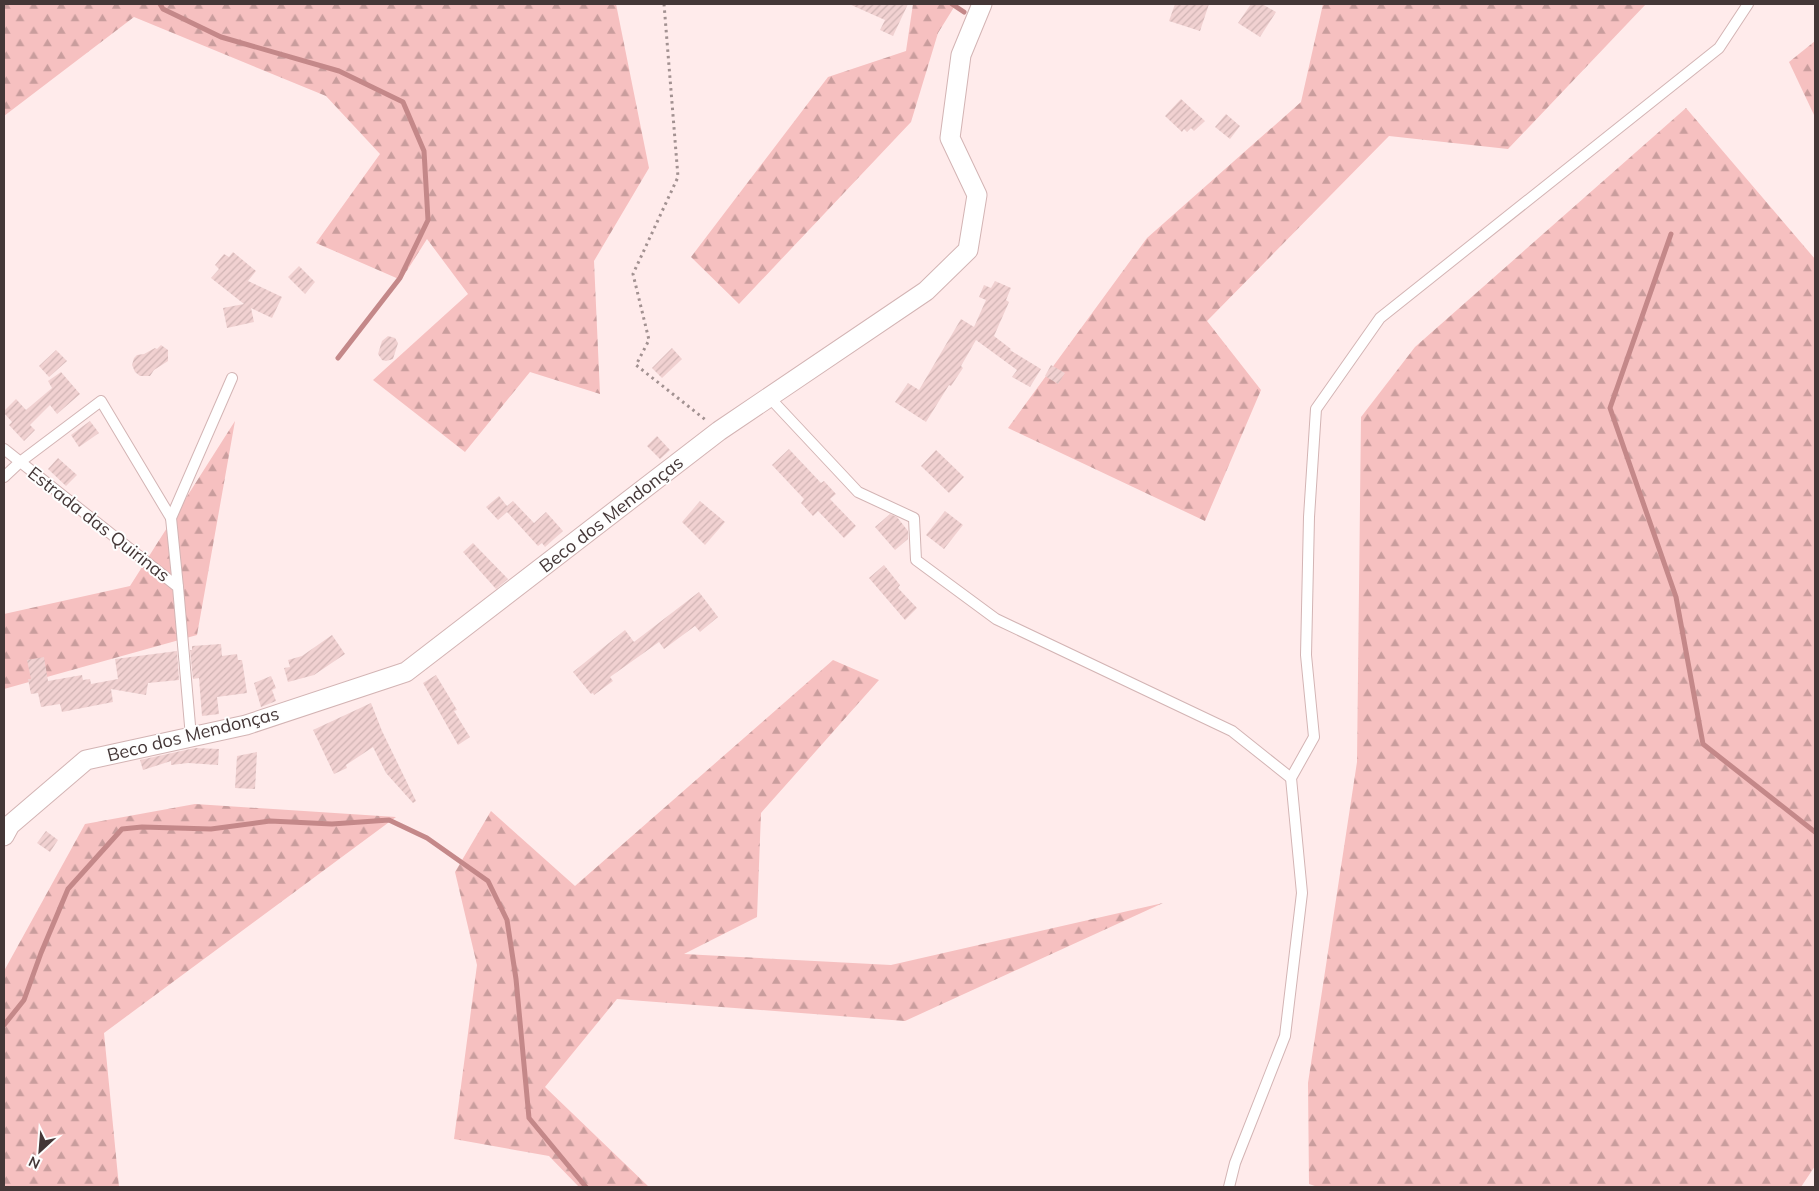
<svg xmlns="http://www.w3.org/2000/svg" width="1819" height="1191" viewBox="0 0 1819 1191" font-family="Mulish,sans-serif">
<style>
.forest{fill:url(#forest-firs)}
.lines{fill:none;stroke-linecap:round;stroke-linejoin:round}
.stream{stroke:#c48889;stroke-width:5}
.building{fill:url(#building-hatch)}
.service-casing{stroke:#d3b4b4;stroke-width:12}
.minor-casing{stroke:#d3b4b4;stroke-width:21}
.path{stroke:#a29191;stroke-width:3;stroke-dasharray:2.5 4;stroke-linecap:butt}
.service{stroke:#fff;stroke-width:10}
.minor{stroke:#fff;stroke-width:19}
.labels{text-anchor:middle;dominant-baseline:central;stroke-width:4;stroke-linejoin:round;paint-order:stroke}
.street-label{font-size:18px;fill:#443737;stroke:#fefefe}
</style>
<defs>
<pattern id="forest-firs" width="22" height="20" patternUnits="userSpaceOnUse" patternTransform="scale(1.25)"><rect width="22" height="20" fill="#f6c0c0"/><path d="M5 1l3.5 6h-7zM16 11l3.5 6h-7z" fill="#c99d9d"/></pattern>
<pattern id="building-hatch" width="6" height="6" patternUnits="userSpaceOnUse" patternTransform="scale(1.25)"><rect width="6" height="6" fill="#f1d1d1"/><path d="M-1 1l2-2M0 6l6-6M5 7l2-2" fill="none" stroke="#d0b4b4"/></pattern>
</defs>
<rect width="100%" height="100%" fill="#ffebeb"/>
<g class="forest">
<polygon points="4,4 616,4 649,168 594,261 600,394 530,372 465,452 373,380 468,294 427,239 401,280 316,243 380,154 326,96 134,17 4,116"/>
<polygon points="913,4 956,4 938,33 911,122 739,304 691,257 828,77 906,51"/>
<polygon points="1323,4 1646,4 1508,149 1389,136 1207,321 1261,390 1205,521 1008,428 1147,238 1301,102"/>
<polygon points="1815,41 1815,117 1789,62"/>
<polygon points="1686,108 1815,259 1815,1166 1801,1187 1318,1187 1309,1184 1308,1083 1357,762 1361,417 1415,347"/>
<polygon points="235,421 197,635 4,689 4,614 130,586"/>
<polygon points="833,660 879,680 761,813 757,917 684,954 891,965 1163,903 905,1021 617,999 545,1087 649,1187 579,1187 549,1156 454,1139 477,965 455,872 491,811 575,886"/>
<polygon points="195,804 396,817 104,1033 119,1187 4,1187 4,971 85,824"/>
</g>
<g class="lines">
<g class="stream">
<polyline points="160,4 163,9 221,37 339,71 403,102 424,151 428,220 400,278 338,358"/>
<polyline points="952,4 964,12"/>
<polyline points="1671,234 1610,408 1676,597 1703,744 1815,832"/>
<polyline points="4,1025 24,1000 41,953 68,889 122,829 142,827 211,829 270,821 332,824 389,820 427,838 488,881 507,920 516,979 529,1118 586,1187"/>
</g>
</g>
<g class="building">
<polygon points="849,4 908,4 893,36 880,30 885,20"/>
<polygon points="1175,4 1209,4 1200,31 1169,21"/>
<polygon points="1251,4 1262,4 1276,12 1260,37 1238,23"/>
<polygon points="1181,99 1205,121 1194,131 1191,128 1187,132 1184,129 1182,132 1165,116"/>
<polygon points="1226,114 1240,126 1230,139 1215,127"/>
<polygon points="233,252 256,271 248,281 282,297 272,318 251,308 254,322 227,328 223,308 244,304 211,278 219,269 215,265 224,254 229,257"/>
<polygon points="299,266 315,282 305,294 288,277"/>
<polygon points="995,281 1011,288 1006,300 1009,302 994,336 1011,349 1010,350 1041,369 1030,387 1012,377 1017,370 976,340 961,366 963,368 951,386 949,385 926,422 895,402 908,383 919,390 961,319 974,327 986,300 979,297 984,285 991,288"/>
<polygon points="388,336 395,338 398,343 393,359 386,361 382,360 378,354 382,341"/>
<polygon points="161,345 168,350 168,361 154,370 150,376 140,376 135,372 132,365 134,358 137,355 144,354 155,348 157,349"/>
<polygon points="672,348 682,359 662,378 652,368"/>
<polygon points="56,350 67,361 49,377 39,366"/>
<polygon points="1051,365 1065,373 1058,384 1045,376"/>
<polygon points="61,372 80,394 57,414 50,405 30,425 35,430 24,441 9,425 12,422 4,413 4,411 16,399 26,410 52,388 48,381"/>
<polygon points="90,421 99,433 79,447 71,435"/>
<polygon points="657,436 670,450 660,459 647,446"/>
<polygon points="789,449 821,483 824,481 836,494 830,499 856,526 844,538 818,511 813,516 801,503 804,499 772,465"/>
<polygon points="936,450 964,477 949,493 921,466"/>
<polygon points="58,458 77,475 66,486 48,469"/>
<polygon points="499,496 507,506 513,501 534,523 546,512 563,531 545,547 542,543 538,546 507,512 498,520 486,507"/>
<polygon points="700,501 725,522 705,545 682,522"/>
<polygon points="945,511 963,525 944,549 926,535"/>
<polygon points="890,514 897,517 908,531 908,539 895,550 875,527"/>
<polygon points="473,543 508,579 496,589 463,552"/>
<polygon points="884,565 900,585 898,588 917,608 905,620 869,578"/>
<polygon points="699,592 718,617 700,632 695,626 664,649 659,642 610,677 613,681 594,695 593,693 591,694 573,672 625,630 634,642"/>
<polygon points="332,635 345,654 314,675 288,682 284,668 290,667 288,660 302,656"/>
<polygon points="221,644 222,656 237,654 238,660 242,660 247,693 217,697 219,714 202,716 199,678 193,679 190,650 192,650 192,646"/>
<polygon points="177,651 179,680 148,683 146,695 111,689 113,702 62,712 60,704 41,707 38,693 31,694 28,679 31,679 27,660 44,657 48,681 82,675 83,680 90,679 91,684 118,679 115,659"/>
<polygon points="436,675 457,710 454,711 470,737 458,745 423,683"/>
<polygon points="271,676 276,688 272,690 276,701 261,707 254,683"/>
<polygon points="371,703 382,731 416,801 413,803 386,773 373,747 346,765 347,768 334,774 313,730"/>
<polygon points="195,748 219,749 218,765 188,763 171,765 171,761 143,770 140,760"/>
<polygon points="257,752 255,789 235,788 237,756"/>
<polygon points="46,831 58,840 50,852 37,843"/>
</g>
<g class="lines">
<g class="service-casing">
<g id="service">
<polyline points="769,397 858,492 914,518 916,560 996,619 1232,731 1291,778"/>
<polyline points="4,449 178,587 191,737"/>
<polyline points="4,477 20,462 101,401 171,518"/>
<polyline points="178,587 171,518 232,378"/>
<polyline points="1229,1187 1235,1163 1285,1036 1302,893 1291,778 1314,737 1306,655 1309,517 1316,409 1380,318 1719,48 1748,4"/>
</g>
</g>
<g class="minor-casing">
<polyline id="minor" points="4,836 10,825 86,760 246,725 406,672 719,431 926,291 968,250 977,195 950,138 961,55 982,4"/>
</g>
<polyline class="path" points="664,4 678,177 633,274 649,340 636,365 707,421"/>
<use href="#service" class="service"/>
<use href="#minor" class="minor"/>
</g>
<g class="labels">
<g class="street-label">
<text transform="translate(611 514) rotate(-38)">Beco dos Mendonças</text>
<text transform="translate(99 524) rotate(38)">Estrada das Quirinas</text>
<text transform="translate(193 734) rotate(-14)">Beco dos Mendonças</text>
</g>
</g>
<rect width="1819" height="1191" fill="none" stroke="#443737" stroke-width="10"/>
<g transform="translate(40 1151) rotate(206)" stroke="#fefefe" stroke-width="4" paint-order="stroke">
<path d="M0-4L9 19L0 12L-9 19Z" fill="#443737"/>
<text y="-8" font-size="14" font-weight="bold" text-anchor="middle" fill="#443737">N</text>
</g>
</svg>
